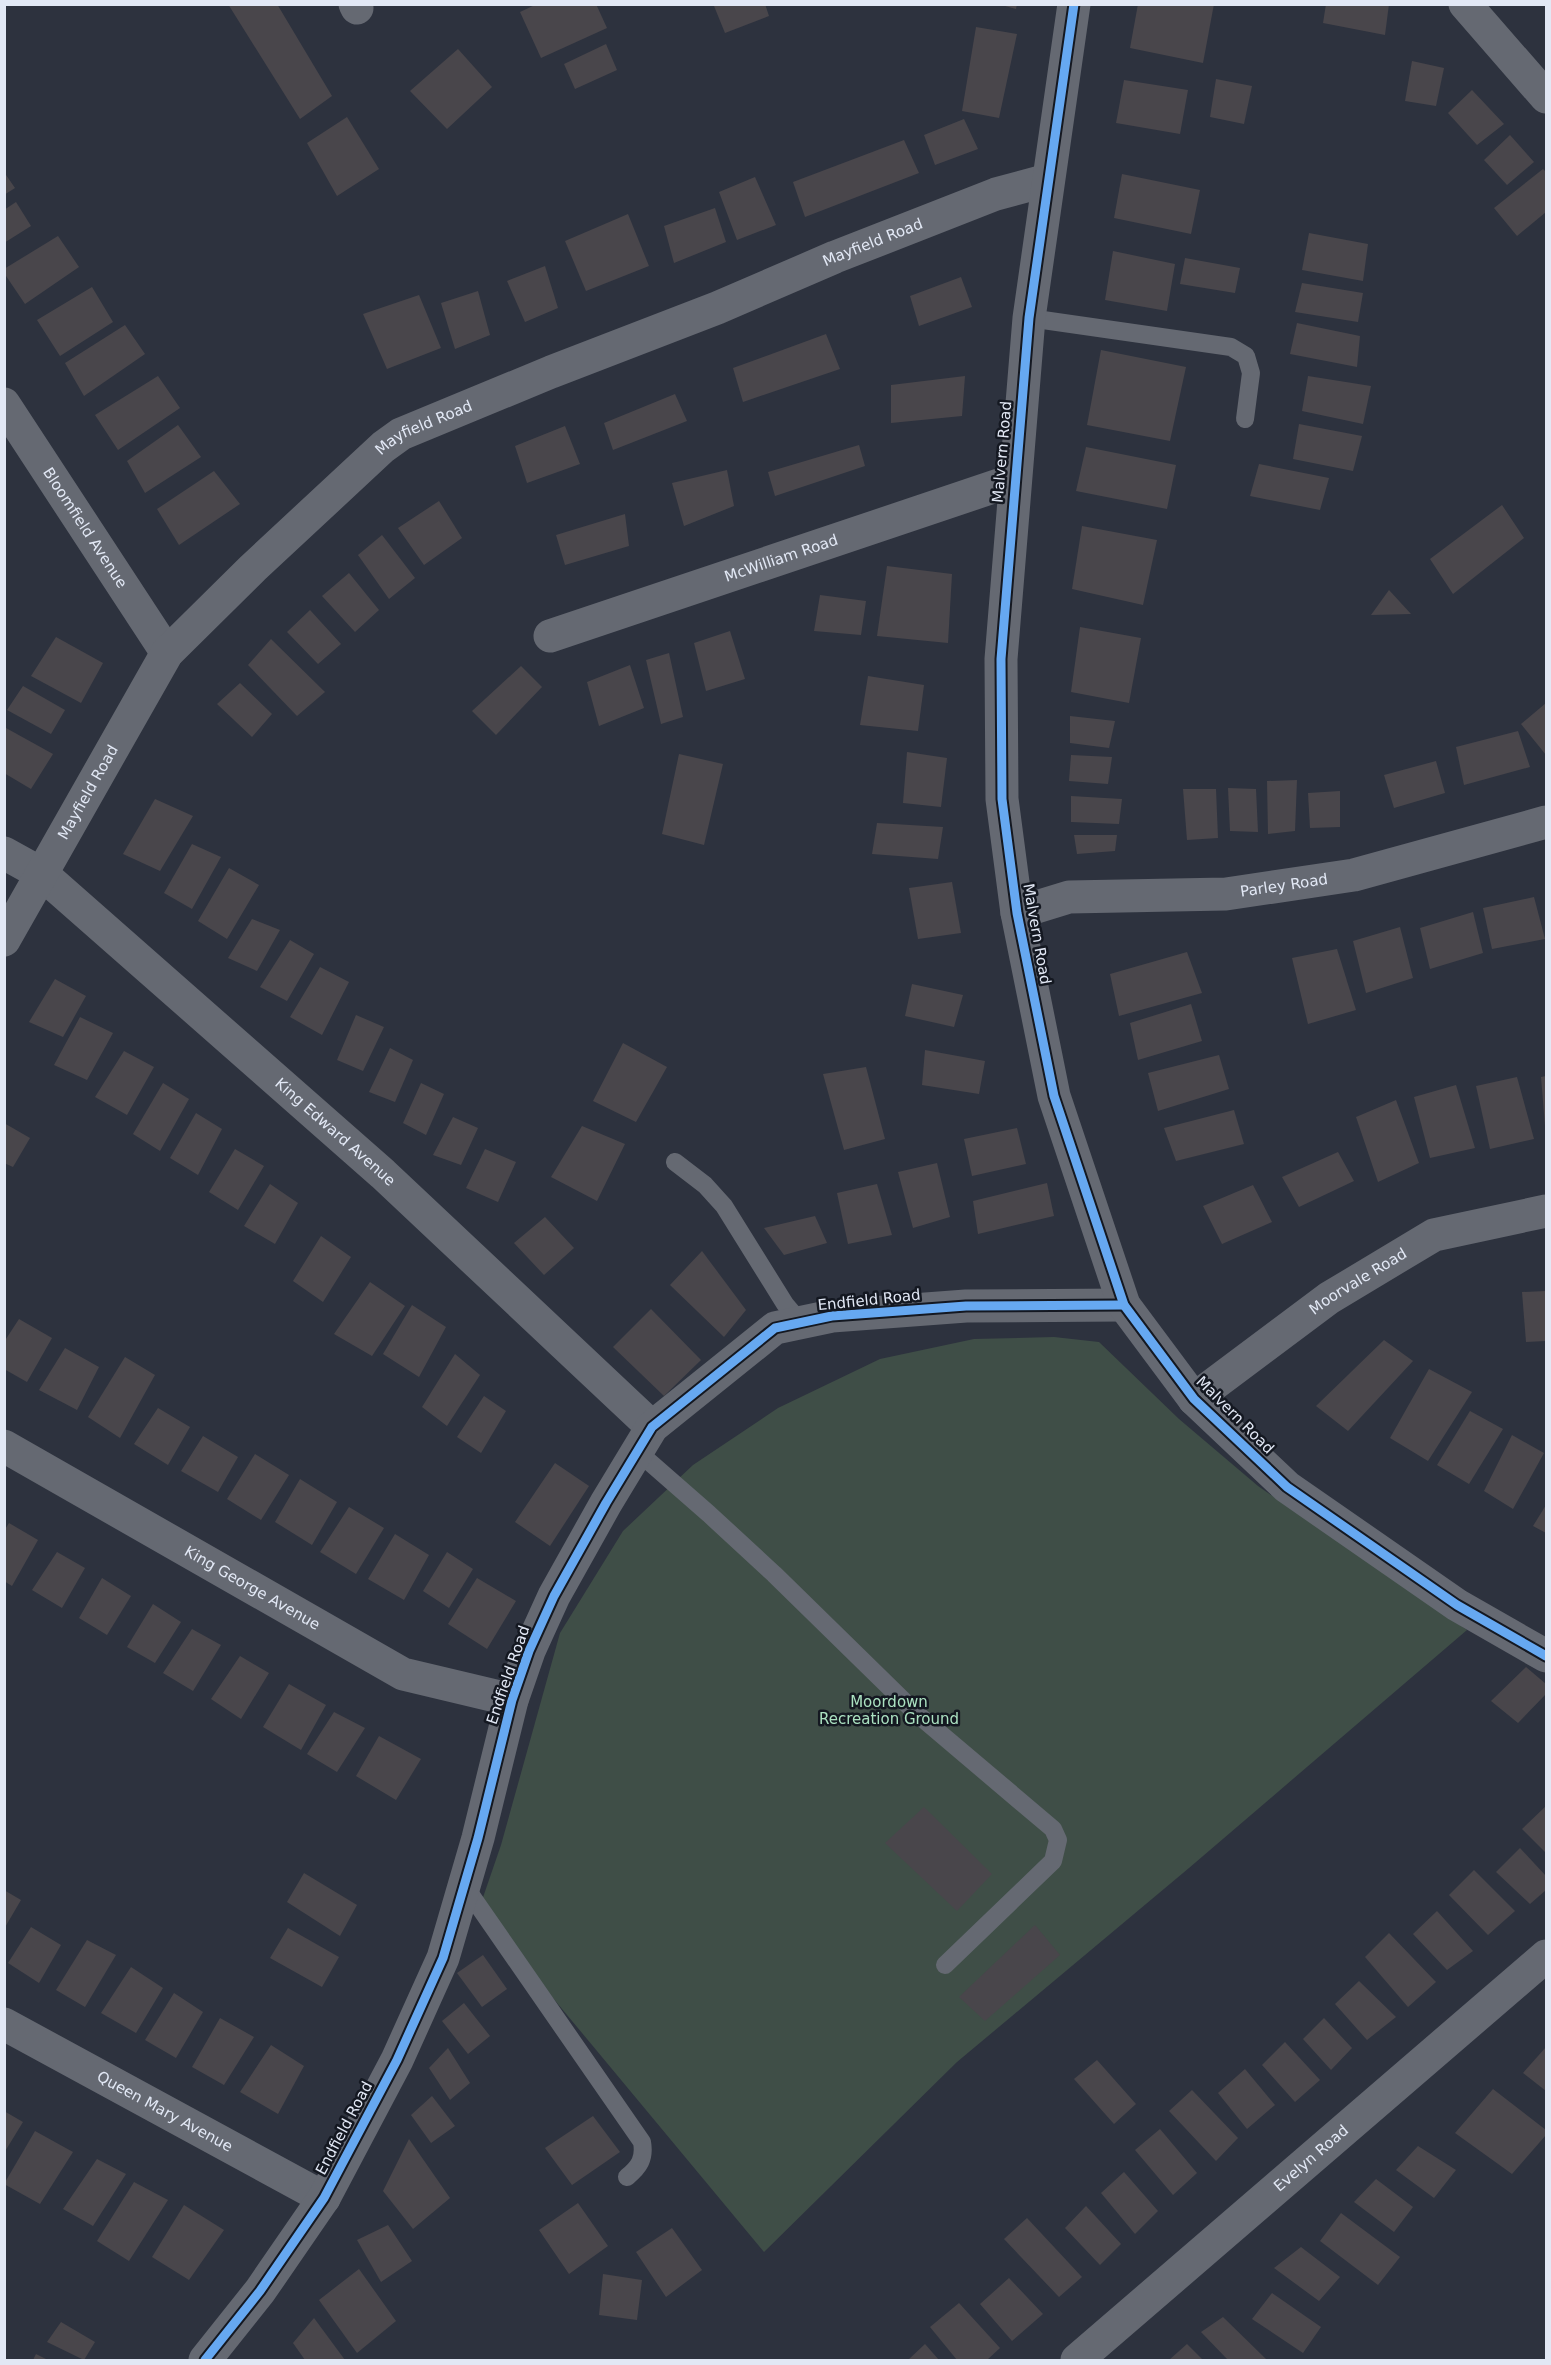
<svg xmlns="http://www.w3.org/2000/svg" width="1551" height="2365" viewBox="0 0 1551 2365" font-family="'DejaVu Sans',sans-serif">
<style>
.green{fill:#3f4e47}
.building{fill:#49464b}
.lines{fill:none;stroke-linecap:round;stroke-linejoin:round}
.lane{stroke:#656972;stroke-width:18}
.street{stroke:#656972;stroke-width:33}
.secondary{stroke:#656972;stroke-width:33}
.cycleway-casing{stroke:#141821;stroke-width:13}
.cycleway{stroke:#66a8f1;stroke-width:9}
.labels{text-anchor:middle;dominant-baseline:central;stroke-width:5;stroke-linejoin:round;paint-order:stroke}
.street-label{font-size:15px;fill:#e2e8f5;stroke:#141821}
.park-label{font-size:15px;fill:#abe1c1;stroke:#141821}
</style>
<rect width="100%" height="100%" fill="#2d323e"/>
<polygon class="green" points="1054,1337 1099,1342 1179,1419 1258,1486 1467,1630 1189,1868 957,2062 764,2252 479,1909 501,1845 560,1633 623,1531 693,1465 778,1408 880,1359 974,1339"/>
<g class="building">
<polygon points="228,4 277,4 332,96 300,119"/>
<polygon points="537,4 596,4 607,28 541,58 520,12"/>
<polygon points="717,4 765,4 769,16 725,33 714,6"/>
<polygon points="998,4 1017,4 1016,9"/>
<polygon points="1138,4 1214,4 1203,63 1130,48"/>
<polygon points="1326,4 1389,4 1385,35 1323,23"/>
<polygon points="976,27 1017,34 999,118 962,111"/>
<polygon points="606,44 617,70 575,89 564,64"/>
<polygon points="458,49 492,87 447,129 410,91"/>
<polygon points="1412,61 1444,68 1436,106 1405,101"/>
<polygon points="1216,79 1252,86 1244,124 1210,117"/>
<polygon points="1124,80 1188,90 1180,134 1116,123"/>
<polygon points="1472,90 1504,124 1477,145 1448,113"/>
<polygon points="347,117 379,169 337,196 307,143"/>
<polygon points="964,119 978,149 935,165 924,135"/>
<polygon points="1510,135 1534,162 1507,185 1484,160"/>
<polygon points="904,140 919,173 805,217 793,182"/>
<polygon points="1543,169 1546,172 1546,212 1517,236 1494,208"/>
<polygon points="4,172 15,188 4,195"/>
<polygon points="1122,174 1200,190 1191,234 1114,218"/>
<polygon points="755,177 776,225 737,240 719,192"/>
<polygon points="16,202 31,226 4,243 4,210"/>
<polygon points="715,208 726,242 674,263 664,226"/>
<polygon points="628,214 649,266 586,291 565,241"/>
<polygon points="1309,233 1368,244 1363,281 1302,270"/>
<polygon points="58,236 79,267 25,304 4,273 4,269"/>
<polygon points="1113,251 1175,264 1167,311 1105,300"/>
<polygon points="1185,258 1240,268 1235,293 1180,284"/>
<polygon points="545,266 558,308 525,322 507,281"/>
<polygon points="961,277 972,307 919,326 910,296"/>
<polygon points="1302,283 1363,293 1358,322 1295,312"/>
<polygon points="92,287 113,322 60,356 37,320"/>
<polygon points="478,291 490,335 455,349 441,303"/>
<polygon points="419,295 441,348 387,369 363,314"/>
<polygon points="1297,323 1360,336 1357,367 1290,354"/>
<polygon points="125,325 145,354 84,396 65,363"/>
<polygon points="826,334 840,369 743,402 733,368"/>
<polygon points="1101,350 1186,367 1170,441 1087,425"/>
<polygon points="158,376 180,408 118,450 95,415"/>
<polygon points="965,376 962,416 891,423 891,385"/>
<polygon points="1308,376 1371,386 1363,424 1302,411"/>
<polygon points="675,394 687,421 613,450 604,423"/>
<polygon points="1299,424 1362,436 1353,471 1293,459"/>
<polygon points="178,425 201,457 145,493 127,461"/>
<polygon points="565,426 580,464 527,483 515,446"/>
<polygon points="859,445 865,466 775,496 768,472"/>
<polygon points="1086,447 1176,465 1167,509 1076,491"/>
<polygon points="1259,464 1329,478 1320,510 1250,496"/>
<polygon points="727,470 734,506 684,526 672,483"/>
<polygon points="214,471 240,504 179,545 157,509"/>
<polygon points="439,501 462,538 424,565 398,528"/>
<polygon points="1502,505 1524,538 1453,594 1430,559"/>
<polygon points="625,514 629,546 565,565 556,535"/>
<polygon points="1082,526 1157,540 1143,605 1072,589"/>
<polygon points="382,535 415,578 389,599 358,555"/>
<polygon points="887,566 952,574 948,643 877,636"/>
<polygon points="349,573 379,610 355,632 322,596"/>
<polygon points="1389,590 1411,614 1371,615"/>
<polygon points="820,595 866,601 861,635 814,631"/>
<polygon points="310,610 341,644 318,664 287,632"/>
<polygon points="1080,627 1141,638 1129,703 1071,692"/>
<polygon points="730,631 745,679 706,691 694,643"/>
<polygon points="56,637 103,663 81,703 31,676"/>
<polygon points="271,639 325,692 297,716 248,665"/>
<polygon points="669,653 683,717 661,724 646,660"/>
<polygon points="630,665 644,708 599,726 587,682"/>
<polygon points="521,666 542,687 496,735 472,711"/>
<polygon points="868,676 924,685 918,731 860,725"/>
<polygon points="240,683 272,714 252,737 217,704"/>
<polygon points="23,686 65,710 51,734 7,710"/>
<polygon points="1546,703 1546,755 1521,724"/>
<polygon points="1070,716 1115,721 1109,748 1070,743"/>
<polygon points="6,728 53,754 31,789 4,773 4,731"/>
<polygon points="1518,731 1530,767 1464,785 1456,747"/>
<polygon points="907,752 947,758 941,807 903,803"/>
<polygon points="679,754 723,764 704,845 662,834"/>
<polygon points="1071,755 1112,757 1108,784 1069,781"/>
<polygon points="1436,761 1445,793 1394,808 1384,775"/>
<polygon points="1297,780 1295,831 1268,834 1267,781"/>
<polygon points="1228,788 1256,789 1258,832 1230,831"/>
<polygon points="1183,789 1216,789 1218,838 1187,840"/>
<polygon points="1340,791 1340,827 1310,828 1308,793"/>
<polygon points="1071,796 1122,799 1119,824 1071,822"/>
<polygon points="155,799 193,816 160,871 123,854"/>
<polygon points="877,823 943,827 938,859 872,854"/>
<polygon points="1074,835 1117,835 1115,851 1077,854"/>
<polygon points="192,844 221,857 192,909 164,893"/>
<polygon points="229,868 259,885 227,939 198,921"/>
<polygon points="952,882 961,933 918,939 909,888"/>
<polygon points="1534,897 1545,939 1492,949 1483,908"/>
<polygon points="1473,912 1483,953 1430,969 1420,928"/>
<polygon points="252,919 280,930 257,971 228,958"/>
<polygon points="1400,927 1413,978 1366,993 1353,941"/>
<polygon points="290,940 314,954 287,1001 260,987"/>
<polygon points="1337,949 1356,1010 1308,1024 1292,958"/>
<polygon points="1187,952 1202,993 1119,1016 1110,974"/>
<polygon points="320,967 349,982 322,1035 290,1017"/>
<polygon points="55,979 86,996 63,1037 29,1022"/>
<polygon points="912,984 963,995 954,1027 905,1016"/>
<polygon points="1191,1004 1202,1041 1138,1060 1130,1023"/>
<polygon points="356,1015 384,1027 363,1071 337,1060"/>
<polygon points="80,1017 113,1033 87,1080 54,1065"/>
<polygon points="623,1043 667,1067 636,1122 593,1101"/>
<polygon points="390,1048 413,1060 395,1102 369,1092"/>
<polygon points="925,1050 985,1061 979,1094 922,1085"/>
<polygon points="124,1051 154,1067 127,1115 95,1097"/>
<polygon points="1219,1055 1229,1089 1158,1111 1148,1073"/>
<polygon points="866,1067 885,1139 844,1150 823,1074"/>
<polygon points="1546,1076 1546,1126 1545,1126 1541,1077"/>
<polygon points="1517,1077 1534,1139 1490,1149 1476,1086"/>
<polygon points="163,1083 189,1099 160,1151 133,1134"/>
<polygon points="421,1083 444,1094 426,1135 403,1123"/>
<polygon points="1456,1085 1475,1148 1430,1158 1414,1097"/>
<polygon points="1396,1100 1419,1163 1378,1182 1356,1117"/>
<polygon points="1234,1110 1244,1144 1176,1161 1164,1128"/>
<polygon points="196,1113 222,1129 198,1175 170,1158"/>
<polygon points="453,1117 478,1128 461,1165 433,1155"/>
<polygon points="4,1123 30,1138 13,1167 4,1163"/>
<polygon points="582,1126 625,1144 597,1201 551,1177"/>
<polygon points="1017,1128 1026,1164 972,1176 964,1139"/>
<polygon points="235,1149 264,1166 238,1210 209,1192"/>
<polygon points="485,1149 516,1162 498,1202 466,1188"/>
<polygon points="1338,1152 1354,1181 1299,1207 1282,1177"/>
<polygon points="937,1163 950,1217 913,1228 898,1172"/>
<polygon points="1047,1183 1054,1216 978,1234 973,1201"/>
<polygon points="270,1184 298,1203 275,1244 244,1226"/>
<polygon points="877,1184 892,1235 848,1244 837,1193"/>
<polygon points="1253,1185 1272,1222 1222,1244 1203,1206"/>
<polygon points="815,1216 827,1243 784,1255 764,1228"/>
<polygon points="545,1217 574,1248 544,1275 514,1243"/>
<polygon points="321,1236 351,1257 323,1302 293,1281"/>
<polygon points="702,1251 746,1310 724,1337 670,1285"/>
<polygon points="370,1282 405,1306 372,1356 334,1334"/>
<polygon points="1546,1291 1546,1341 1526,1342 1522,1292"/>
<polygon points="412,1305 446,1327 419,1377 383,1354"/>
<polygon points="651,1309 701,1360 664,1396 613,1347"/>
<polygon points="19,1319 52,1338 27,1382 4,1369 4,1342"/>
<polygon points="1384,1340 1413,1361 1348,1431 1316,1406"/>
<polygon points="65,1348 99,1367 77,1410 39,1390"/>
<polygon points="455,1354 480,1375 447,1426 422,1407"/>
<polygon points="125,1357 155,1375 120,1438 88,1417"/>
<polygon points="1429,1369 1472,1392 1428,1461 1390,1438"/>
<polygon points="484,1396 506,1411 481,1453 457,1437"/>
<polygon points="158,1408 190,1427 168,1465 134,1444"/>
<polygon points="1470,1411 1503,1429 1469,1484 1437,1465"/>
<polygon points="1512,1435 1544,1453 1513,1509 1484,1491"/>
<polygon points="203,1436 238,1457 218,1492 181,1471"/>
<polygon points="255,1454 289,1475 261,1520 227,1499"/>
<polygon points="555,1463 589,1486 550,1546 515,1522"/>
<polygon points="300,1479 337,1502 312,1545 275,1522"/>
<polygon points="1546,1505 1546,1533 1533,1526"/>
<polygon points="349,1507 384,1528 356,1574 320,1552"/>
<polygon points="9,1523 38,1540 12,1586 4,1581 4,1531"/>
<polygon points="395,1534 429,1555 404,1600 368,1579"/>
<polygon points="57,1552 85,1568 62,1608 32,1590"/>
<polygon points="447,1552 473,1569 449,1608 423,1591"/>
<polygon points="102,1578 131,1596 107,1635 79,1618"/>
<polygon points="477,1578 516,1601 487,1649 448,1624"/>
<polygon points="153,1604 181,1622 155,1663 127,1647"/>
<polygon points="192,1629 221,1645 193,1691 163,1673"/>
<polygon points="240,1656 269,1673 241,1719 211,1699"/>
<polygon points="1526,1667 1546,1684 1546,1694 1518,1723 1491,1701"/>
<polygon points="289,1684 326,1705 301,1750 263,1727"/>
<polygon points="334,1712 365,1728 337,1772 307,1754"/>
<polygon points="379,1736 421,1759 396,1800 356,1776"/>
<polygon points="1546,1806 1546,1853 1522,1829"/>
<polygon points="924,1807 992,1874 957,1911 885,1843"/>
<polygon points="1520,1848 1546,1876 1546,1890 1530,1904 1496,1872"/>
<polygon points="1474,1870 1515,1911 1488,1935 1449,1895"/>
<polygon points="304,1873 357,1905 340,1936 287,1902"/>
<polygon points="4,1890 21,1900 4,1929"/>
<polygon points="1437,1911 1473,1951 1447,1970 1413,1934"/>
<polygon points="1035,1925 1060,1955 985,2021 959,1997"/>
<polygon points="31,1927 61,1945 39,1983 8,1963"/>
<polygon points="288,1928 339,1957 322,1987 270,1958"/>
<polygon points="1389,1933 1436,1982 1408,2007 1365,1957"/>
<polygon points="87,1940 116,1955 85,2007 56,1990"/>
<polygon points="483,1955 507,1989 482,2007 457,1973"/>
<polygon points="131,1967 163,1988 136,2033 101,2013"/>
<polygon points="1359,1981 1396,2017 1367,2040 1335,2004"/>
<polygon points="174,1993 203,2012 176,2058 145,2040"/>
<polygon points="464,2003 490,2036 468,2054 442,2021"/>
<polygon points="220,2018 254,2037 224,2085 192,2067"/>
<polygon points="1324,2018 1352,2048 1331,2070 1303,2039"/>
<polygon points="1285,2042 1320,2080 1295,2102 1262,2065"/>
<polygon points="271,2045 304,2066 278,2114 240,2092"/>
<polygon points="1546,2047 1546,2091 1523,2073"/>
<polygon points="448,2048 470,2083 450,2100 429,2068"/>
<polygon points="1097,2060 1136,2104 1114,2124 1074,2079"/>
<polygon points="1245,2069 1275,2105 1247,2129 1218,2093"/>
<polygon points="1493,2089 1546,2130 1546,2135 1512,2174 1455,2133"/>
<polygon points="1192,2090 1238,2138 1216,2161 1169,2111"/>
<polygon points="432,2096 455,2126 431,2143 411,2115"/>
<polygon points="4,2111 23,2122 4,2153"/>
<polygon points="593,2116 620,2152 572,2185 545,2148"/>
<polygon points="1160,2129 1197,2173 1173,2195 1135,2150"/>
<polygon points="35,2131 73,2152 40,2204 4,2184"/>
<polygon points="409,2139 450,2198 413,2229 383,2191"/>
<polygon points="1418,2146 1456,2170 1434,2198 1396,2170"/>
<polygon points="97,2159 126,2174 93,2226 63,2209"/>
<polygon points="1124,2172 1158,2211 1135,2234 1101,2193"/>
<polygon points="1376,2179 1413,2207 1394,2232 1354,2202"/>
<polygon points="134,2182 168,2200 129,2261 97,2241"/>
<polygon points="578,2203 608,2246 569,2274 539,2230"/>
<polygon points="184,2205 224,2230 189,2280 152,2257"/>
<polygon points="1086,2206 1121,2244 1100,2265 1065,2228"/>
<polygon points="1341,2213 1400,2257 1378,2285 1320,2241"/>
<polygon points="1027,2218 1082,2277 1059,2297 1004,2239"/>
<polygon points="388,2225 412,2261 381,2282 357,2240"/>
<polygon points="672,2228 702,2270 666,2297 636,2252"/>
<polygon points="1301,2247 1340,2277 1319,2301 1274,2268"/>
<polygon points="359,2269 396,2321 357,2353 319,2300"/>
<polygon points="603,2274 642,2280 637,2320 599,2315"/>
<polygon points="1009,2278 1043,2314 1012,2341 980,2304"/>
<polygon points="1272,2293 1321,2327 1303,2353 1252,2319"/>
<polygon points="959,2303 1000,2348 987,2360 957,2360 930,2327"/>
<polygon points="1223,2317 1267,2360 1228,2360 1201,2332"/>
<polygon points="314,2318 345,2360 305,2360 293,2343"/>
<polygon points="61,2322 95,2342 84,2360 47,2342"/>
<polygon points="925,2344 939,2360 908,2360"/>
<polygon points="1187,2344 1203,2360 1169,2360"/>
<polygon points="36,2354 48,2360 33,2360"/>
</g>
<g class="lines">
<g class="lane">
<polyline points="1029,318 1231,347 1246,356 1251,373 1245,419"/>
<polyline points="675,1162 705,1185 724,1206 785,1304 801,1323"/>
<polyline points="637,1451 709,1514 774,1574 916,1713 1053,1829 1058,1840 1053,1861 945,1965"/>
<path d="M464,1885l178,257c3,17 -3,25 -15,35"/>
</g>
<g class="street">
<polyline points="355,4 357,8"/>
<polyline points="1465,4 1546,97"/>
<path id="s1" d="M4,404l163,249"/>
<path id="s2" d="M550,636l464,-156"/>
<path id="s3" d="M4,853l38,21 341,300 269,253"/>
<path id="s4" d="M1017,913l52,-16 157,-3 128,-19 192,-53"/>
<path id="s5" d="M4,940l163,-287 86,-85 130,-121 18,-13 150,-62 166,-64 118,-51 161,-63 52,-14"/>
<path id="s6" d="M1194,1399l135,-101 105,-63 112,-24"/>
<path id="s7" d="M4,1446l399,228 109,26"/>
<path id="s8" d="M4,2024l320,174"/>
<polyline points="205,2360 260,2291 324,2198 397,2060 443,1958 478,1838 512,1700 529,1651 554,1596 606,1503 652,1427 775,1328 832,1316 966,1306 1124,1305"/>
<path id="s9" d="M1077,2360l469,-404"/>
</g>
<polyline class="secondary" points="1074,4 1029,318 1001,659 1002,799 1017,913 1054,1096 1124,1305 1194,1399 1287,1487 1457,1605 1546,1656"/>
<g class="cycleway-casing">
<g id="cycleway">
<polyline points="1074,4 1029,318 1001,659 1002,799 1017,913 1054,1096 1124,1305 1194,1399 1287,1487 1457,1605 1546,1656"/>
<polyline points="205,2360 260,2291 324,2198 397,2060 443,1958 478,1838 512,1700 529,1651 554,1596 606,1503 652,1427 775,1328 832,1316 966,1306 1124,1305"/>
</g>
</g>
<use href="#cycleway" class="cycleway"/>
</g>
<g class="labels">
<g class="street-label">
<text stroke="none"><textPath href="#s5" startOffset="1160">Mayfield Road</textPath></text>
<text stroke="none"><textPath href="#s5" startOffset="674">Mayfield Road</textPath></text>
<text transform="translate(1002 452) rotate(-85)">Malvern Road</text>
<text stroke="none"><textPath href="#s1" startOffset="148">Bloomfield Avenue</textPath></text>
<text stroke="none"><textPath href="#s2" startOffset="244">McWilliam Road</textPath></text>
<text stroke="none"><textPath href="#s5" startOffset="170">Mayfield Road</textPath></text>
<text stroke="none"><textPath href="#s4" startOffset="270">Parley Road</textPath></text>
<text transform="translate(1037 934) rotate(80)">Malvern Road</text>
<text stroke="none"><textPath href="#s3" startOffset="434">King Edward Avenue</textPath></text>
<text stroke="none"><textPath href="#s6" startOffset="202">Moorvale Road</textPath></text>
<text transform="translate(869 1300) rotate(-6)">Endfield Road</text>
<text transform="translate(1235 1415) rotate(45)">Malvern Road</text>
<text stroke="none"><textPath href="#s7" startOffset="286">King George Avenue</textPath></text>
<text transform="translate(508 1675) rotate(-71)">Endfield Road</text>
<text stroke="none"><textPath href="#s8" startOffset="183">Queen Mary Avenue</textPath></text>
<text transform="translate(344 2128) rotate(-62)">Endfield Road</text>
<text stroke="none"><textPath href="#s9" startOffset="309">Evelyn Road</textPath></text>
</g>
<g class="park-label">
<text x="889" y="1702">Moordown<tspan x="889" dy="17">Recreation Ground</tspan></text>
</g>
</g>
<rect width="1551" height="2365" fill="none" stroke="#e2e8f5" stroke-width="12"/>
</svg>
